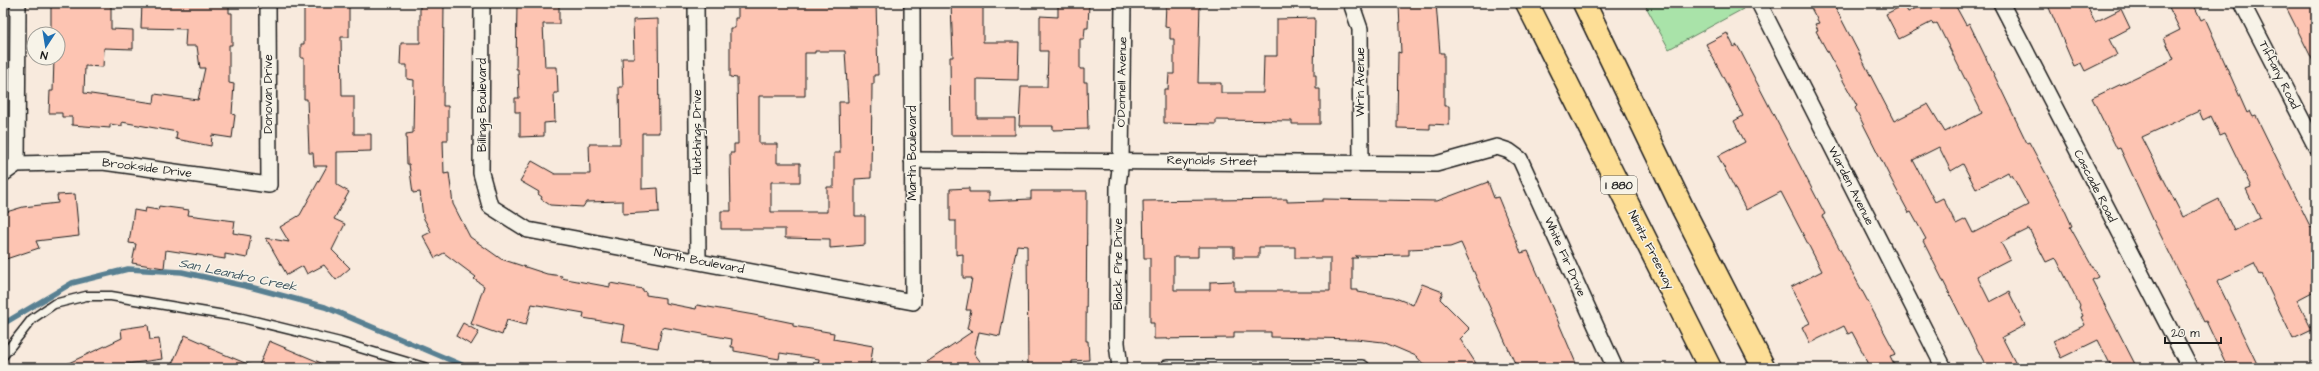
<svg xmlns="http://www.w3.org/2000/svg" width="2319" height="371" viewBox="0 0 2319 371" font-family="'Architects Daughter',sans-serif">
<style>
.green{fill:#a9e3a9;stroke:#628062}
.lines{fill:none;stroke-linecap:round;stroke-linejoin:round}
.stream{stroke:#588092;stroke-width:5.5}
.building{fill:#fdc4b2;stroke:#1c1c1c;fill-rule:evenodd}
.lane-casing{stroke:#1c1c1c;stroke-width:11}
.street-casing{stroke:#1c1c1c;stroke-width:18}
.highway-casing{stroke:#1c1c1c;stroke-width:25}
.lane{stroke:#f7f3e8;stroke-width:8}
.street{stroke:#f7f3e8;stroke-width:15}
.highway{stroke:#fdde96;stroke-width:22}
.labels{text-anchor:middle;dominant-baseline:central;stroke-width:3;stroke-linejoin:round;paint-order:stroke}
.shield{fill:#f7f3e8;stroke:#5e5c59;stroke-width:1}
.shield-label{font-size:11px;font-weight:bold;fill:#1c1c1c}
.street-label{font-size:12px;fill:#1c1c1c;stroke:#f7f3e8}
.water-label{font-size:13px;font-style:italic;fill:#3f5661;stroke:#f7f3e8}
</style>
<rect width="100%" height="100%" fill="#f8eadd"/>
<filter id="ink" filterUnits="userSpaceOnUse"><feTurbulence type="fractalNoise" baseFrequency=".025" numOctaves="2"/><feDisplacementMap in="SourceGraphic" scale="8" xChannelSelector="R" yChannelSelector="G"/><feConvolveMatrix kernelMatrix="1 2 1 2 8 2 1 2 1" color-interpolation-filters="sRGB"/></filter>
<g filter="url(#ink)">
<polygon class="green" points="1644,3 1740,3 1743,9 1669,49"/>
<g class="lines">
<polyline class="stream" points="3,324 72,283 128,269 182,272 254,288 325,307 469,368"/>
</g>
<g class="building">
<polygon points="51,3 111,3 111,29 133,30 133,49 104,48 103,67 85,66 84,93 154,103 155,94 198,100 205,68 200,68 197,46 185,46 186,29 141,28 142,3 229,3 229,13 232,13 232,45 229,45 229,83 234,84 232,114 235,115 232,138 212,135 211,146 176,139 177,132 122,122 122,126 110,124 110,128 72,125 72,117 62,117 62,113 49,113 50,91 53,91 54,58 58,58 58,34 51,34"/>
<polygon points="304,3 349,3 349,37 341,37 342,96 354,96 354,134 371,134 371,151 337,152 337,185 349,192 334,219 345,224 332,250 350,268 336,280 324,265 307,274 303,266 287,275 266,238 289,242 280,227 300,215 327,166 314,166 313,153 309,153 307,99 304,99 304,58 301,58 301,44 304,44"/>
<polygon points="420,3 444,3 443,106 448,106 448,140 443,140 444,174 449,173 453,204 470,237 501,259 547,274 562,276 561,278 610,287 610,283 643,289 643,291 646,292 646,295 665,298 665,303 696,309 697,305 754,315 793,323 793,326 834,333 833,339 873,346 870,368 818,368 819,359 780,353 779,359 734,351 734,347 731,347 732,339 662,327 658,348 622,342 625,325 583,318 584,313 532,304 526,325 507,320 502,335 471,324 484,286 474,279 476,277 444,253 435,258 423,236 431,232 423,217 420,192 413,193 409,164 407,164 406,134 413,133 414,80 407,79 407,65 400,65 401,43 420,43"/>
<polygon points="517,3 559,3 559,24 543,24 545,67 557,67 558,93 554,93 555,122 544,123 544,136 520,137 520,112 515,112 515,98 519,98 518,69 516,69"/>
<path d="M738,3h138l2,72h-4v9h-2l-1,94 -16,1v37h10v29l-35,3v-9l-45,-1v-9h-64v-18h10l-1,-58h4v-9h4l-1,-66 -7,-1v-49h5v-10h3zM815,51h30l3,51h-9l1,51h-6v34h-7v25h-56v-30h29v-19h-23v-19h-18v-48h46v-43h10z"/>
<polygon points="951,3 983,3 983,42 1019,42 1018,80 977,79 977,118 1015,118 1015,135 951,135 950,57 953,57"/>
<polygon points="1058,3 1089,3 1088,28 1085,28 1084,39 1080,39 1080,69 1084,69 1084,82 1087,82 1088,129 1053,130 1053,126 1019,126 1021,87 1047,87 1048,51 1040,51 1040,16 1058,17"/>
<polygon points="1166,3 1200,3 1198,83 1221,83 1221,93 1263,93 1264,56 1277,56 1277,19 1315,18 1314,75 1316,75 1316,89 1320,89 1320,124 1292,124 1292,121 1216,120 1216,124 1164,123 1164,89 1168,89 1169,74 1174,74 1174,39 1170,39 1170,28 1165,27"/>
<polygon points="1405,3 1436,3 1440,53 1444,53 1444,106 1449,106 1449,125 1430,124 1430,129 1397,128 1398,52 1401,53 1399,5"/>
<path d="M1821,3h12l61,118 34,-17 17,28 37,-19 -45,-90 -4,2 -1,-3 -33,17 -13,-25 18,-9 4,7 19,-9h27l12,22 3,-2 58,120 2,-1 31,58 12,26 -2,1 28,50 -6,3 45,88h-25l-14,-28 -37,18 -8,-17 32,-16 -4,-8 2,-1 -4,-9 1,-1 -23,-46 -2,-2 -9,4 -17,-33 -28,14 9,16 -33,17 13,26 19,-10 16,33 -23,12 16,31h-31l-64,-127 3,-2 -15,-27 -2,1 -14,-26 -40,-79 2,-2 -41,-75 2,-1 -3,-6 4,-1 -8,-15zM1939,147l12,24 12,-7 13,25 32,-17 2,4 2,-1 16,30 -55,28 -7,-14 -10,5 -13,-26 -8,4 -22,-42z"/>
<polygon points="2047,3 2086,3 2095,22 2121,9 2130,28 2109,39 2117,55 2085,71 2081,63 2074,66"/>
<path d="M2167,3h26l8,17 4,-2 42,95 3,-2 3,6 3,-1 55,112 5,-2v64l-19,10 15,30 -19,9 -31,-65 -2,1 -6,-12 -37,18 42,87h-31l-22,-47 -2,1 -48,-96 -36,-78 -3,1 -25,-51 82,-39 -10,-21 16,-8zM2199,111l4,9 8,-4 9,19 5,-2 26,54 -5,2 14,29 -26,13 -15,-32 -36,18 -41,-80z"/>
<polygon points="2284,3 2316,3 2316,67"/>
<polygon points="658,19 659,133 642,133 642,189 658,188 659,212 623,214 623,201 586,202 583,207 550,205 541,199 542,197 538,194 539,192 520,181 532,161 555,174 590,174 589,144 620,144 619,87 623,87 622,58 634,58 633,20"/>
<polygon points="1727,33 1734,47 1737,45 1741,52 1825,214 1822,216 1896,354 1890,356 1896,368 1871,368 1852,332 1848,334 1844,326 1810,343 1802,327 1810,323 1791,287 1822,271 1781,192 1746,210 1718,156 1745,142 1734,121 1743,116 1706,44"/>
<path d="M1488,182l6,16 4,-1 23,56 7,-2 50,117h-61l-56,-125 -11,4 -41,2v6l-54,1 3,2h-6v32h5v2l36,5 20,8 9,-21 21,8 -3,7 30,30 -10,10 19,29h-52l-11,-12 -33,-14 -27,-3 -85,-2v-5h-37v6l-80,1v-16h-4v-65h-6l-1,-57 144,-2v3l36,-1v-2l114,2zM1198,247h36v10h25v-10h36v11h35v33h-96v-10l-24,1v8h-36v-33h24z"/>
<polygon points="969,188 969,192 989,192 989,201 1031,199 1031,191 1087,191 1086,341 1088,341 1089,360 1072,361 1072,366 1028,368 1027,246 1017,245 1000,336 979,332 974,353 985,368 918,368 973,331 967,329 971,310 966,310 972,278 963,278 963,254 956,255 956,221 950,221 950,189"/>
<polygon points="75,194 79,236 36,241 39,248 3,260 3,213 23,207 58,203 57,195"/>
<polygon points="159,206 189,210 188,215 235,221 233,233 251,236 247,258 225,254 225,259 166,250 164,268 132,263 136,244 129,243 134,210 145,212 146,208 158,210"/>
<polygon points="463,323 479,332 471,345 456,336"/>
<polygon points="148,325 150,340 159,339 162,359 120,365 114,368 58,368 122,338 121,329"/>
<polygon points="185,335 210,346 209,348 257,368 181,368 172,364"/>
<polygon points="269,341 333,368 258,368"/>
</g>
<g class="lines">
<g class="lane-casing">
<polyline id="lane" points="3,356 32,319 54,304 86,296 111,296 242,318 340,342 427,368"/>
</g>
<g class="street-casing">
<g id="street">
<polyline points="482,3 481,173 490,206 528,230 913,302 912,3"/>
<polyline points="696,3 698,260"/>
<polyline points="1351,3 1360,29 1361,163"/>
<polyline points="1759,3 1944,368"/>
<polyline points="2001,3 2190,368"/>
<polyline points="2242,3 2316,147"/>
<polyline points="912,160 1436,164 1497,147 1509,151 1520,159 1615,368"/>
<polyline points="17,164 18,3"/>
<polyline points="3,174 17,164 103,162 269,185 268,3"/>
<polyline points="1120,368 1117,343 1118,185 1121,161 1123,3"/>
<polyline points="1167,368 1362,368"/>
</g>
</g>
<g class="highway-casing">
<g id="highway">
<polyline points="1527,3 1710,368"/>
<polyline points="1584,3 1683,209 1764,368"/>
</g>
</g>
<use href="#lane" class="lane"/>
<use href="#street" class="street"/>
<use href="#highway" class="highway"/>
</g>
</g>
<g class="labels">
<rect class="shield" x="1601" y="176" width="36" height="18" rx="3"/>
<g class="shield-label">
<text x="1619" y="185">I 880</text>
</g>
<g class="street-label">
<text transform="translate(2279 75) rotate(63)">Tiffany Road</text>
<text transform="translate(1122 82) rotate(-89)">O'Donnell Avenue</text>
<text transform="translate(1360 82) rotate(-90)">Wrin Avenue</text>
<text transform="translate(268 94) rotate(-90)">Donovan Drive</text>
<text transform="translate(482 105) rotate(-90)">Billings Boulevard</text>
<text transform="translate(697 132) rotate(-90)">Hutchings Drive</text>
<text transform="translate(912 153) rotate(-90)">Martin Boulevard</text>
<text transform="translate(1212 161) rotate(1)">Reynolds Street</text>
<text transform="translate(147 168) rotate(7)">Brookside Drive</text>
<text transform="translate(1851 186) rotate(63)">Warden Avenue</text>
<text transform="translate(2095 186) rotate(63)">Cascade Road</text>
<text transform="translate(1651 250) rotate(63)">Nimitz Freeway</text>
<text transform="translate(1565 257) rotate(66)">White Fir Drive</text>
<text transform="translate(699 261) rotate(11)">North Boulevard</text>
<text transform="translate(1118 264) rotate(-90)">Black Pine Drive</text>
</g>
<g class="water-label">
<text transform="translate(238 275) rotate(12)">San Leandro Creek</text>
</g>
</g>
<rect width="2319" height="371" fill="none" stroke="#f7f3e8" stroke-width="16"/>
<rect x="8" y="8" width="2303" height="355" fill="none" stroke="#1c1c1c" stroke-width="1.5" filter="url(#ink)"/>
<g transform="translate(46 46) rotate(192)"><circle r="19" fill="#f7f3e8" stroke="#9f9d96"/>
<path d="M0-3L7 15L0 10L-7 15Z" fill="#1f6fb2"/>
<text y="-6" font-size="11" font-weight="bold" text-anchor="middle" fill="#1c1c1c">N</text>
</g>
<path d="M2165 337v6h56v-6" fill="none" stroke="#1c1c1c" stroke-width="2"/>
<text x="2171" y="337" font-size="12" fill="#1c1c1c" stroke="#f7f3e8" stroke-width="3" paint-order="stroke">20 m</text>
</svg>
